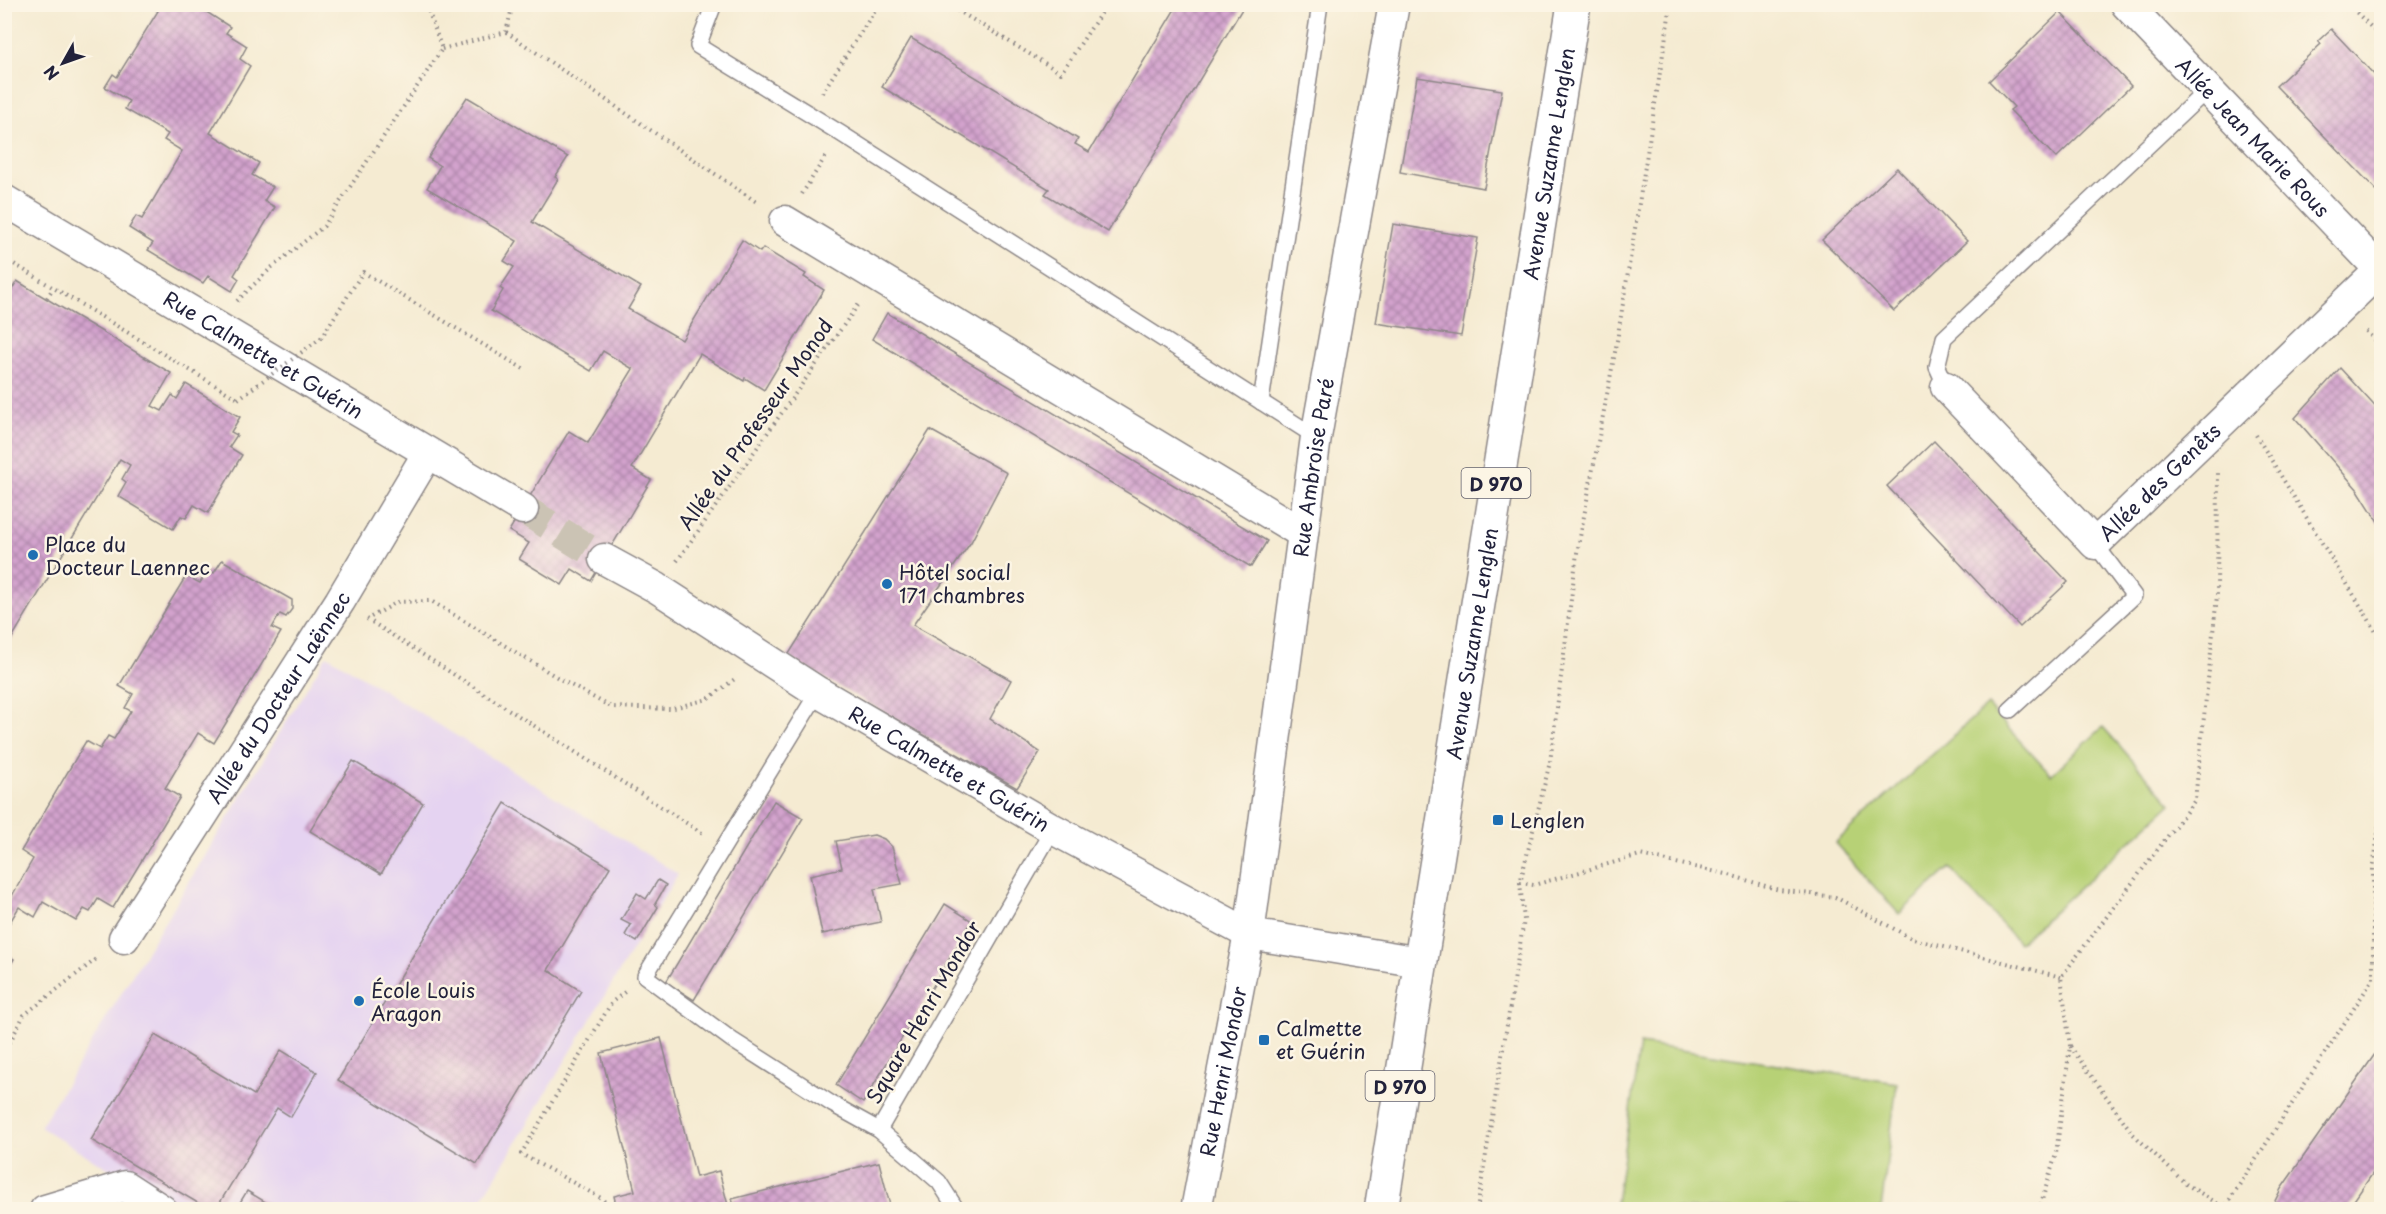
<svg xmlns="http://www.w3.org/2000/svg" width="2386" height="1214" viewBox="0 0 2386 1214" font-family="'Playpen Sans',sans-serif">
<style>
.built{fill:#e5d3f1}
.grass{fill:#b7d176;stroke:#6c7a58;stroke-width:1.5}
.building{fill:url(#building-cross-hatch)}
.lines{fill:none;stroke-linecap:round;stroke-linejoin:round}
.street-tunnel{stroke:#cbc3b4;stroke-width:30;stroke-dasharray:30 15;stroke-linecap:butt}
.lane-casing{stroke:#8c8686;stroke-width:18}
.street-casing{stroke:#8c8686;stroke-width:33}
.primary-casing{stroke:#8c8686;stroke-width:36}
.path{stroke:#8c8686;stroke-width:4;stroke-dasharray:1.5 4.5;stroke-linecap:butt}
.lane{stroke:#fff;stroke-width:15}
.street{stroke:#fff;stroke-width:30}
.primary{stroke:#fff;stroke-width:33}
.path-bridge{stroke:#8c8686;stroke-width:4;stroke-dasharray:1.5 4.5;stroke-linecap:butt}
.poi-dot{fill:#1f6fb2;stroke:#fcf5e5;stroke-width:2}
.labels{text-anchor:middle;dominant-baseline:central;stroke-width:5;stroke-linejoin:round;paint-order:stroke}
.shield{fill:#fcf5e5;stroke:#63616e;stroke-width:1.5}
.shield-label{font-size:18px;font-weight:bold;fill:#22223b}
.street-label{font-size:20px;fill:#22223b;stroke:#fcf5e5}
.poi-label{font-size:20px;fill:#22223b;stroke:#fcf5e5;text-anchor:start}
</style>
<defs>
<pattern id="building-cross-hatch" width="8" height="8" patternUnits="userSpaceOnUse" patternTransform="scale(1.5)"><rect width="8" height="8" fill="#d3a3cd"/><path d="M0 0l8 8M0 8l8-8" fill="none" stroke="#ab84a8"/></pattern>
</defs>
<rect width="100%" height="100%" fill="#fcf5e5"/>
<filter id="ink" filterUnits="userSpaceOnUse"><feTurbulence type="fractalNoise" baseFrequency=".0167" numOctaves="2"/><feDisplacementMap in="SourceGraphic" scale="12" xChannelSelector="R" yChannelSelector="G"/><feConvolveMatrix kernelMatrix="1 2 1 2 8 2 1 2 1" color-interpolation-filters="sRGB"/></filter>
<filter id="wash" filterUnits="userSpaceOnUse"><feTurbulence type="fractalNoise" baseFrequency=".008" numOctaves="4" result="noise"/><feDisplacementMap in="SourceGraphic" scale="24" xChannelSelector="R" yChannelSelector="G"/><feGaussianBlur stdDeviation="1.35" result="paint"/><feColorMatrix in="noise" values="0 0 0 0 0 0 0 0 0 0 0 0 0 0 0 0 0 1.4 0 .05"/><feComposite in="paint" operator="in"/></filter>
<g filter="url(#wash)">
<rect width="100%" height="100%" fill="#f5ebd2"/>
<polygon class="built" points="327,655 678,874 476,1209 175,1209 40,1127"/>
<g class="grass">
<polygon points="1987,705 2051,775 2103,727 2171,804 2019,943 1950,868 1899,914 1835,843"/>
<polygon points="1640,1044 1897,1083 1881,1209 1615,1209"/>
</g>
<g id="blocks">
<g class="building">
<polygon points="154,4 178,4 184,9 187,4 194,4 230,27 226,33 247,46 240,59 250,66 210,133 259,163 252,175 273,187 264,201 275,207 234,275 239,279 232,291 208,276 203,283 148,250 153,243 129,228 136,216 142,219 182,151 164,140 168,134 125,109 129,101 105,87 113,74 117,77 158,11 152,7"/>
<polygon points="1178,4 1245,4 1108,232 1045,194 1049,189 882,87 911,38 1078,139 1075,144 1089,152"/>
<polygon points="2060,12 2131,86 2056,158 2010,110 2014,107 1989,81"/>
<polygon points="2331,29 2382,83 2382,196 2276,86 2321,44 2318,41"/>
<polygon points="1417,77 1502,90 1484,188 1400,172"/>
<polygon points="467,97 568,157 555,177 558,179 532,222 641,287 628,309 682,340 742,240 760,252 763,248 806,274 804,277 824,290 764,390 745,378 744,381 700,354 632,468 651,480 591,581 572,569 562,585 519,559 529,543 509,531 569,431 588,443 633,369 603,351 591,371 491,311 503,290 500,288 514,267 504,261 517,241 427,188 440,166 428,158"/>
<polygon points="1897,168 1967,241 1894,311 1822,240"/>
<polygon points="1393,224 1478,238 1461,336 1376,323"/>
<polygon points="17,281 171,373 152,406 162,411 172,395 177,399 186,384 240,417 231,432 237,435 229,447 242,455 208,513 194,505 186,518 181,516 173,529 118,496 126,482 122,479 130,465 120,459 4,651 4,294 8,296"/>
<polygon points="887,313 1267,541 1251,567 872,339"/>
<polygon points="2340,368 2382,414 2382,528 2358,490 2295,418"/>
<polygon points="930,430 1007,473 971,542 913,625 1011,680 990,719 1040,752 1017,788 787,657"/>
<polygon points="1934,441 2068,582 2020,627 1887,486"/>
<polygon points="222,560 292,600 292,609 286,617 280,614 272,628 281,632 214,743 198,733 165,788 180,797 113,908 98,899 90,912 84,909 76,921 43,902 35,917 19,907 4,932 4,898 9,901 33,859 21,851 86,741 100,749 108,736 114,739 131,711 125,708 133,694 119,686 186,576 200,583 208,570 214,573"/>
<polygon points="353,761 423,803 381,874 310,831"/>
<polygon points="774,801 803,818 694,1000 666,982"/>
<polygon points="505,803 610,867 548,970 581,991 477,1164 338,1080"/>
<polygon points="874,835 884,839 892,847 902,884 874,889 881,922 822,934 810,875 842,868 836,841"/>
<polygon points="658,880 666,885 655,904 658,907 637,942 625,935 631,925 621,920 637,893 646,899"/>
<polygon points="945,904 972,921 863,1103 836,1085"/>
<polygon points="4,954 14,959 4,975"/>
<polygon points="155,1035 254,1095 281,1050 317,1072 291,1117 277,1108 216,1209 208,1209 91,1140"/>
<polygon points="661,1038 696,1177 719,1171 729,1209 617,1209 614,1196 635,1191 601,1053"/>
<polygon points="2382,1044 2382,1160 2348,1209 2271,1209 2281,1189"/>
<polygon points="879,1162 891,1209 735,1209 732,1199"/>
<polygon points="247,1191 277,1209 236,1209"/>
</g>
</g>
</g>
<g filter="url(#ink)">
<use href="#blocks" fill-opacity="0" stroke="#8c8686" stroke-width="1.5"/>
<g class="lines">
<polyline class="street-tunnel" points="523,509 604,559"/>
<g class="lane-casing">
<g id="lane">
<polyline points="714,4 698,46 840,133 1316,437"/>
<polyline points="1946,387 1937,367 1944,338 2207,90"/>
<polyline points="1261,402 1320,4"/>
<polyline points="818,692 645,976 732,1040 832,1104 879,1130 939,1182 957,1210"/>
<polyline points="2010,710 2134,596 2095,544"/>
<polyline points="879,1130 1053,829"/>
</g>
</g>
<g class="street-casing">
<g id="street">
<path id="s1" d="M2126,4l256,268"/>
<path id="s2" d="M4,200l519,309"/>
<polyline points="785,221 1302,533"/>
<path id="s3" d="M1946,387l149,157 285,-274"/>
<path id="s4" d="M604,559l53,29 161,104 235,137 196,105 171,28"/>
<path id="s5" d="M124,938l216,-337 88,-148"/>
<polyline points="45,1210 125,1186 162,1210"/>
<path id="s6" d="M1196,1210l53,-276 67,-497 78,-433"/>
</g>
</g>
<g class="primary-casing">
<g id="primary">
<path id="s7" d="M1381,1210l193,-1206"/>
</g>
</g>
<g class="path">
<polyline points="947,4 1061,73 1107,4"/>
<polyline points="2348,4 2382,38"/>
<polyline points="506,32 758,203"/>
<polyline points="442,49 506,32 513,4"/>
<polyline points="822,93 879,4"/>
<polyline points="802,194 827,154"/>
<polyline points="4,258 238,399"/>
<polyline points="47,298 53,288"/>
<polyline points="237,301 271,268 324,226 442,49 426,4"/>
<polyline points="2366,331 2382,348"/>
<polyline points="321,338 363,272 527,371"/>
<polyline points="2256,435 2374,628 2382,645"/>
<polyline points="677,561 858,305"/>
<polyline points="371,617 398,602 431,601 565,682 611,707 670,709 708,699 736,678"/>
<polyline points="367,619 702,833"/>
<polyline points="1520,883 1534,885 1640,855 1726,874 1779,890 1835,897 1913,939 2061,977"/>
<polyline points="2070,1046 2061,977 2195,800 2217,596 2218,472"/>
<polyline points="4,1053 24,1015 99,957"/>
<polyline points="613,1210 601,1198 521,1154 612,1002 626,991"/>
<polyline points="1477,1210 1524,920 1520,883 1550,762 1577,553 1616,347 1671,4"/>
<polyline points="2039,1210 2056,1154 2070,1046 2133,1134 2186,1184 2228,1210"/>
<polyline points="2223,1210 2373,979 2373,869 2382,804"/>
</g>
<use href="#lane" class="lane"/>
<use href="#street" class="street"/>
<use href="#primary" class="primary"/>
<polyline class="path-bridge" points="238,399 321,338"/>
</g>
</g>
<g class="poi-dot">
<circle cx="33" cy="555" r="6"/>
<circle cx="887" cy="584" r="6"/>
<rect x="1492" y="814" width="12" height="12" rx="3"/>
<circle cx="359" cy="1001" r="6"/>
<rect x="1258" y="1034" width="12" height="12" rx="3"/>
</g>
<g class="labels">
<g class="shield">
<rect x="1461.5" y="468" width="69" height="30" rx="4.5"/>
<rect x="1365.5" y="1071" width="69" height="30" rx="4.5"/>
</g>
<g class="shield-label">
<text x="1496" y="483">D 970</text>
<text x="1400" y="1086">D 970</text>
</g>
<g class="street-label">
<text stroke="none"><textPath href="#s1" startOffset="184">Allée Jean Marie Rous</textPath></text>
<text stroke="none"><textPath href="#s7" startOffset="1060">Avenue Suzanne Lenglen</textPath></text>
<text stroke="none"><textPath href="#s2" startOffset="302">Rue Calmette et Guérin</textPath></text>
<text transform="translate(755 424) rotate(-55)">Allée du Professeur Monod</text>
<text stroke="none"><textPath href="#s6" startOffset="752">Rue Ambroise Paré</textPath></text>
<text stroke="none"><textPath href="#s3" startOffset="306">Allée des Genêts</textPath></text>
<text stroke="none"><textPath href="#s7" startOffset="574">Avenue Suzanne Lenglen</textPath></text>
<text stroke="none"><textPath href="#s5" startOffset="286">Allée du Docteur Laënnec</textPath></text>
<text stroke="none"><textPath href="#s4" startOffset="404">Rue Calmette et Guérin</textPath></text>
<text transform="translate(923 1012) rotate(-60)">Square Henri Mondor</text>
<text stroke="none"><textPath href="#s6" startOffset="141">Rue Henri Mondor</textPath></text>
</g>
<g class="poi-label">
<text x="45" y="544">Place du<tspan x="45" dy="23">Docteur Laennec</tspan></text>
<text x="899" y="572">Hôtel social<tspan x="899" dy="23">171 chambres</tspan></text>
<text x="1510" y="820">Lenglen</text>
<text x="371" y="990">École Louis<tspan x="371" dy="23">Aragon</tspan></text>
<text x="1276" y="1028">Calmette<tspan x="1276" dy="23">et Guérin</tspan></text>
</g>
</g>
<rect width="2386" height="1214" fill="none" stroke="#fcf5e5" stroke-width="24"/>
<g transform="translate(63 63) rotate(230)" stroke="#fcf5e5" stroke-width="4.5" paint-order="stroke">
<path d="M0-4.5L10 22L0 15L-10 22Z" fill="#22223b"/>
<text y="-9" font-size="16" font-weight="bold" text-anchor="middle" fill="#22223b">N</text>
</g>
</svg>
